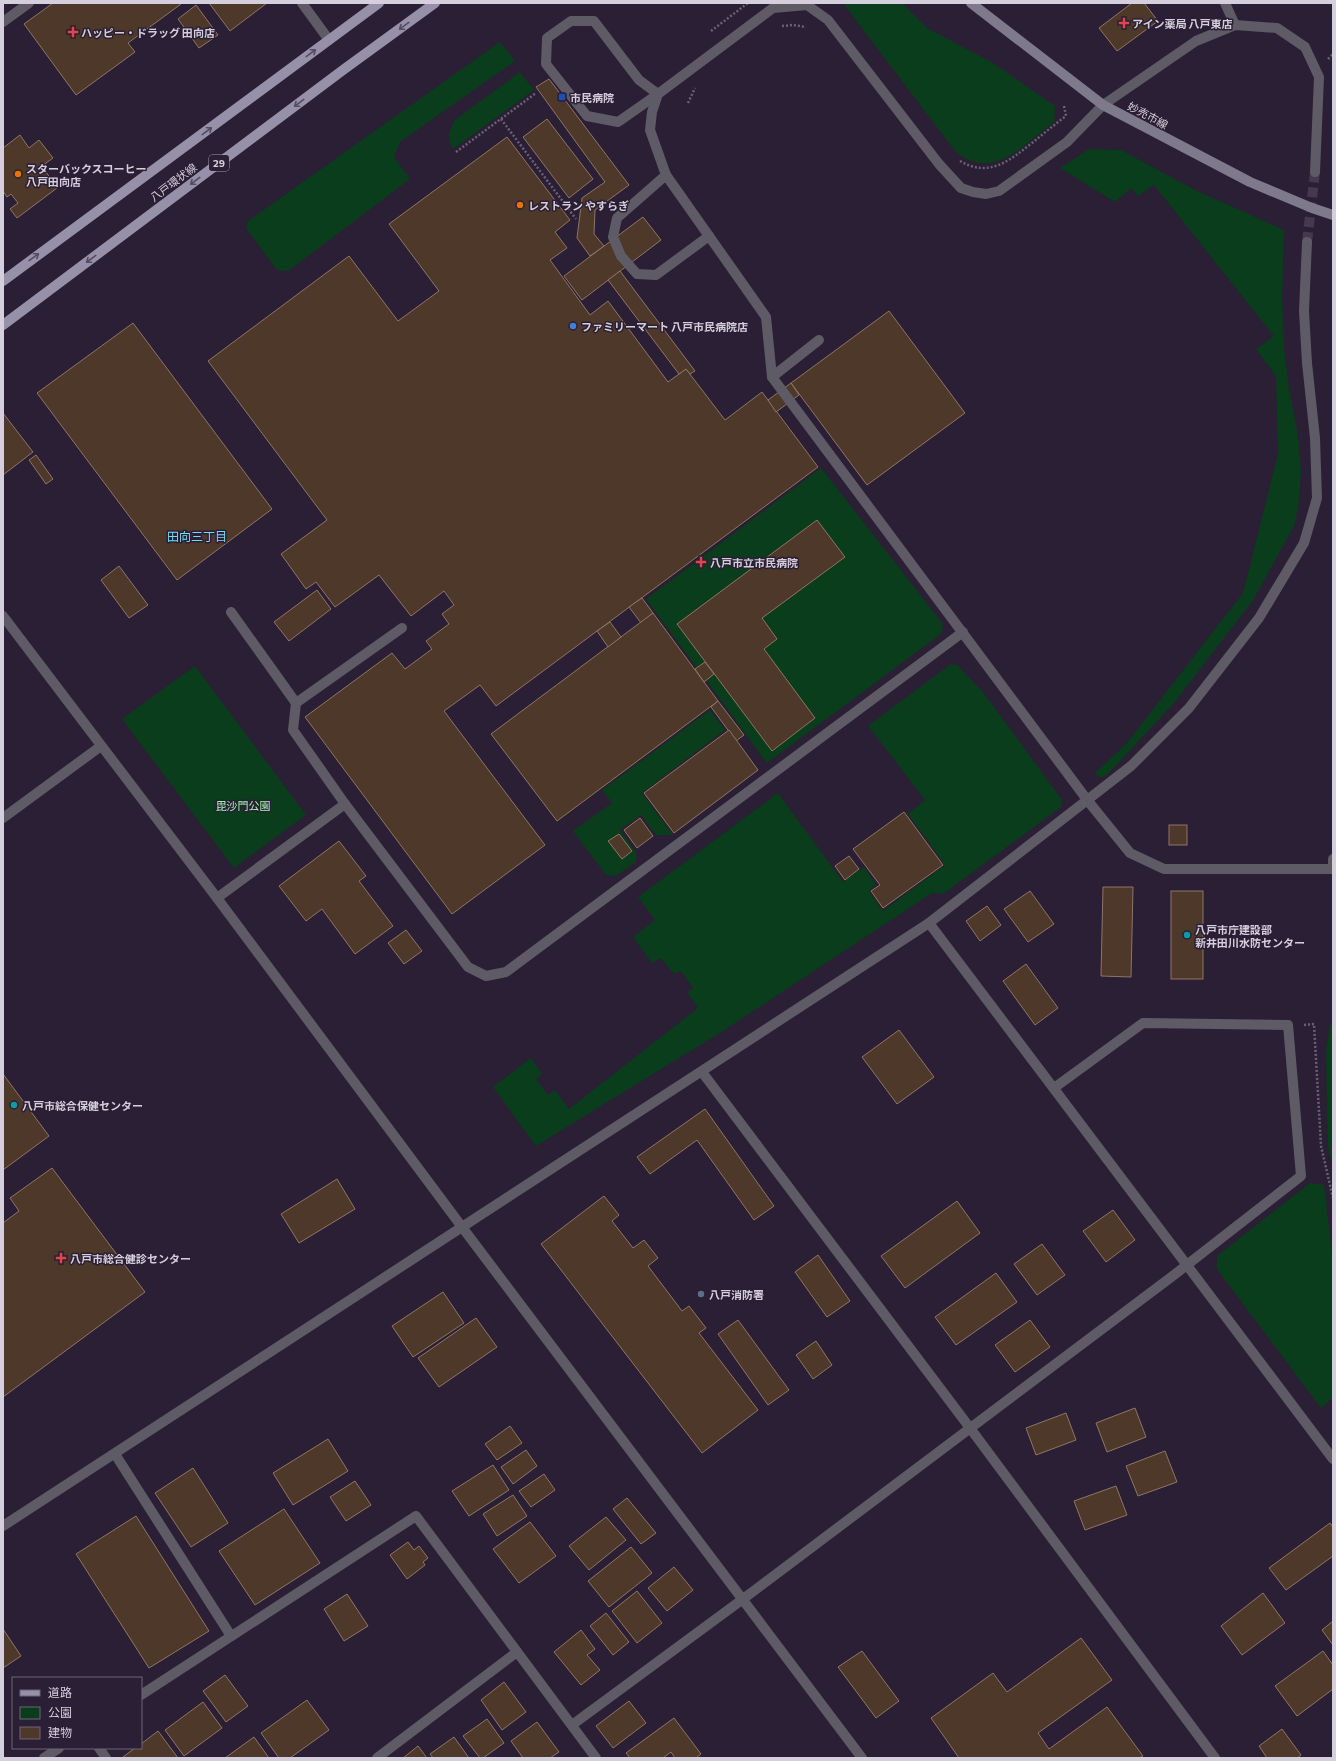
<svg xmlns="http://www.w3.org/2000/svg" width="1336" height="1761" viewBox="0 0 1336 1761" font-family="Commissioner,'Noto Sans JP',sans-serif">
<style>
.green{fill:#0a3d1c}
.building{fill:#4e382a;stroke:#8f7566}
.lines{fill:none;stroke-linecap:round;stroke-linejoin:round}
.tertiary-tunnel{stroke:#44394d;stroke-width:10;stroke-dasharray:10 5;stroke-linecap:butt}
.path{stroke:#6b6174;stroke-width:2.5;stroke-dasharray:2 2;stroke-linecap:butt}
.service{stroke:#5e5b66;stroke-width:10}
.minor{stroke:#5e5b66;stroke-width:10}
.tertiary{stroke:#5e5b66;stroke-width:10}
.secondary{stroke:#7e7a8b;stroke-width:10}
.primary{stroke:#9691a8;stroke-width:10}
.oneway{stroke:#554d62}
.health-dot{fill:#e0444e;stroke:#2a1f34;stroke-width:1.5}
.transit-dot{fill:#1a4fb4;stroke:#2a1f34;stroke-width:1.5}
.food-dot{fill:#e8710a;stroke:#2a1f34;stroke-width:1.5}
.shop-dot{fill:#3f7fe0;stroke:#2a1f34;stroke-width:1.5}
.culture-dot{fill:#0f9aa8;stroke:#2a1f34;stroke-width:1.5}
.service-dot{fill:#5c6f8a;stroke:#2a1f34;stroke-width:1.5}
.labels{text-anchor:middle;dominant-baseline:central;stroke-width:3;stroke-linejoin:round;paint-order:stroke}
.shield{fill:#2a1f34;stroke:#a29aaa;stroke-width:1}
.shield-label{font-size:10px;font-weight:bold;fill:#d5cedc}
.poi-label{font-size:11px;font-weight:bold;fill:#d5cedc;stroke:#2a1f34;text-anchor:start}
.street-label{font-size:11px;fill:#d5cedc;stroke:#2a1f34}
.park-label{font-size:11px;fill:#9cf8b1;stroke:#2a1f34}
.neighbourhood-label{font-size:12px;fill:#76daf3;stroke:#2a1f34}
</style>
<rect width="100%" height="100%" fill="#2a1f34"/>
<g class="green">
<path d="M843,3h59l25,25 66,35 62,43 -1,16c-31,23 -61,61 -99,29z"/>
<polygon points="500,42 515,61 400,142 394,157 410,179 288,271 277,270 246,228 248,221"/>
<path d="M520,72l14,18 -81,59c-7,-11 -4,-18 2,-29z"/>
<polygon points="1089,149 1121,150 1195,190 1284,230 1282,302 1284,348 1289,389 1297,429 1301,470 1299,502 1295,524 1254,599 1175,702 1109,773 1101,778 1095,773 1126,744 1243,593 1278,454 1276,376 1256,349 1274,336 1154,185 1138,196 1131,188 1115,202 1060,168"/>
<polygon points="821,468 943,624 941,634 767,763 646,599"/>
<polygon points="951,664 957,665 983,692 1062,800 1061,807 943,894 932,893 723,1031 536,1146 493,1087 531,1058 542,1074 536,1079 548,1095 555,1090 569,1109 698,1008 687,992 693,988 681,971 674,974 661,958 652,963 633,937 655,920 638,897 778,793 843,882 864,867 876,885 869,891 883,911 945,865 908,814 925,800 868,726"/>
<polygon points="195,666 306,815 234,868 122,719"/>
<polygon points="710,710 725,730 642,793 673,835 656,835 641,815 620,830 636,852 636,862 616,876 606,875 573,831 612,803 602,790"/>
<polygon points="1333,1021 1333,1168 1328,1147 1326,1050 1330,1026"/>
<polygon points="1310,1183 1324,1185 1333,1261 1333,1398 1321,1408 1217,1269 1217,1256"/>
</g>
<g class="building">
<polygon points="53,3 180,3 181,4 128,43 135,52 76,95 24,24"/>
<polygon points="209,3 267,3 230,31"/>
<polygon points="1132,3 1144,3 1158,21 1117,51 1099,28"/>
<polygon points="196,5 218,35 199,48 178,19"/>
<polygon points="549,79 629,185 595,210 594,234 604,246 590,256 577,238 582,198 605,182 536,87"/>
<polygon points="547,119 593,179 569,198 523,137"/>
<polygon points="20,135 29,148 39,140 53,158 42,166 57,188 17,218 10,209 18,203 11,194 7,197 3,191 3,148"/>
<polygon points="507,137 570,220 555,232 567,248 550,260 590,315 608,301 668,382 686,369 725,420 762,392 818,467 496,706 480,685 444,711 545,845 452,914 305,717 392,653 405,669 432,649 426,641 449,624 442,614 454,605 444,591 411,616 379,575 335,607 316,582 306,589 281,554 327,520 208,361 349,256 398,321 439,291 389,224"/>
<polygon points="643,217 661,240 582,300 564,276"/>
<polygon points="620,271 695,371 690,374 686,369 679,374 608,280"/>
<polygon points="889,311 965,413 867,485 791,383"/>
<polygon points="133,323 272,509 177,580 37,393"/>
<polygon points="791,383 799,395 776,412 768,400"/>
<polygon points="3,413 33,452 3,475"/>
<polygon points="36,455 53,479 46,484 29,460"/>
<polygon points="817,520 845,557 762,618 777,639 764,649 815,718 772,751 677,624"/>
<polygon points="119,566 148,605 129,618 101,580"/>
<polygon points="317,590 331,609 289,641 274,622"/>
<polygon points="642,598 653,613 641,623 629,607"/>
<polygon points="653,613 718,701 557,821 491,734"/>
<polygon points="610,622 621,637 608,647 597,631"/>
<polygon points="705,662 714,674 704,682 695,669"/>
<polygon points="718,701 744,735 736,741 711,707"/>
<polygon points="729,730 758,770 674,833 644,793"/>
<polygon points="904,812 943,865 883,908 871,891 880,885 853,849"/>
<polygon points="640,818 653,836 637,848 624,830"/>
<rect x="1169" y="825" width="18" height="20"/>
<polygon points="619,834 632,851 622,859 608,841"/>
<polygon points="339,841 366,876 359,881 393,926 355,954 322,909 306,921 279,886"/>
<polygon points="849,856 859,869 845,880 835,866"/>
<polygon points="1103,887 1133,887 1131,977 1101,976"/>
<polygon points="1030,891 1054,924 1028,942 1004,909"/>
<rect x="1171" y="891" width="32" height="88"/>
<polygon points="987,906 1001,925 980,941 966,921"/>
<polygon points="406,930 422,951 404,964 388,943"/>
<polygon points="1026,964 1058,1008 1035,1025 1003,981"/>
<polygon points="899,1030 934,1077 897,1104 862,1057"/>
<polygon points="3,1074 49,1136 3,1170"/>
<polygon points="705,1109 774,1206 754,1220 697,1140 650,1174 637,1157"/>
<polygon points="52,1168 145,1292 3,1397 3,1223 19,1211 10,1198"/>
<polygon points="337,1179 355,1209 299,1243 281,1214"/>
<polygon points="604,1196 619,1215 612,1221 633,1248 644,1240 658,1258 648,1266 682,1311 689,1306 706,1328 699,1333 758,1410 702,1453 541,1244"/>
<polygon points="957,1201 980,1233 905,1288 881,1256"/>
<polygon points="1113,1210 1135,1240 1106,1262 1083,1231"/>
<polygon points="1042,1244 1065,1275 1037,1295 1014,1264"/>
<polygon points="818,1255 850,1301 827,1317 795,1272"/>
<polygon points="996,1273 1017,1302 956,1345 935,1317"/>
<polygon points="443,1292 464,1323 413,1357 392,1326"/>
<polygon points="476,1318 497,1347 439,1387 418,1358"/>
<polygon points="738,1320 789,1390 768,1405 718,1334"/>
<polygon points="1030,1320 1050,1347 1015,1372 995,1345"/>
<polygon points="816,1341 832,1365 813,1379 796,1355"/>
<polygon points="1135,1408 1146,1437 1107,1452 1096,1423"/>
<polygon points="1066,1413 1076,1440 1036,1455 1026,1428"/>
<polygon points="510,1426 522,1443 497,1460 485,1444"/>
<polygon points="328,1439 348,1471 293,1505 273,1473"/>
<polygon points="526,1450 537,1466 513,1484 501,1467"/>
<polygon points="1165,1451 1177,1482 1138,1496 1126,1466"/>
<polygon points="493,1465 509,1490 469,1516 452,1491"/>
<polygon points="193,1468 228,1523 191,1547 155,1493"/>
<polygon points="544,1474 555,1490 531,1507 519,1491"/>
<polygon points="355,1481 371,1505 346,1521 330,1497"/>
<polygon points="1116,1486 1127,1515 1085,1530 1074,1501"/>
<polygon points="513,1495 527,1516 497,1536 483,1514"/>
<polygon points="627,1498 656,1533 641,1544 613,1509"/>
<polygon points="284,1509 320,1563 255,1605 219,1551"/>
<polygon points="136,1516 209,1631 149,1668 76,1554"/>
<polygon points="606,1517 626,1540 589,1570 569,1546"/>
<polygon points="530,1522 556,1556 519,1583 493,1549"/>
<polygon points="1330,1523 1333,1527 1333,1556 1286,1590 1269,1568"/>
<polygon points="408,1542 414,1550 419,1546 428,1558 423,1562 425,1565 407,1579 390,1555"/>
<polygon points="631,1547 652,1573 609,1607 588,1581"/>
<polygon points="674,1567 693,1590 667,1611 648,1588"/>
<polygon points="637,1591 662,1623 637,1643 612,1611"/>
<polygon points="1263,1593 1285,1623 1242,1655 1221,1626"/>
<polygon points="347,1594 368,1626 344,1641 324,1609"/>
<polygon points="606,1613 629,1642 613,1655 590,1626"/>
<polygon points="1333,1621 1333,1645 1322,1630"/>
<polygon points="3,1629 21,1656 3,1668"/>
<polygon points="581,1630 595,1649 587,1655 600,1670 581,1685 554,1652"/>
<polygon points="1081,1638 1112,1680 1038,1733 1049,1749 1107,1707 1143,1756 1139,1758 959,1758 931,1718 993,1673 1007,1692"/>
<polygon points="862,1651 899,1701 876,1718 838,1667"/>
<polygon points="1323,1651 1333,1665 1333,1689 1297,1716 1275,1686"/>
<polygon points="225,1675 248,1706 226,1722 203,1691"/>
<polygon points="504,1682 526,1712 502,1730 481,1700"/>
<polygon points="307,1700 329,1730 290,1758 279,1758 261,1733"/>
<polygon points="629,1701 646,1723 613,1748 596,1726"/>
<polygon points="203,1702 222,1728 184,1756 165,1730"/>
<polygon points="674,1718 701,1754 696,1758 675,1758 671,1752 663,1758 630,1758 626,1753"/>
<polygon points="487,1719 504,1743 483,1758 480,1758 463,1736"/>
<polygon points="537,1722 559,1752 550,1758 523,1758 511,1741"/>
<polygon points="1282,1729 1301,1755 1297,1758 1267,1758 1259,1746"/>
<polygon points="158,1731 178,1758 124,1758 123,1757 135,1748 141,1748 141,1744"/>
<polygon points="254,1737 269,1758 225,1758"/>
<polygon points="454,1737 469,1758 433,1758 430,1754"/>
<polygon points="418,1746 427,1758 403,1758"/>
</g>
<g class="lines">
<polyline class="tertiary-tunnel" points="1307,242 1315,172"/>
<g class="path">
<polyline points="782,26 793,25 806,27"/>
<polyline points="711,31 748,3"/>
<polyline points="1328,59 1333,54"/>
<polyline points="688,103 695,88"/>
<polyline points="501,119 576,219"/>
<polyline points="456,152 536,93"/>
<path d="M960,161c29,17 49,0 72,-18 11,-9 22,-18 34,-27l-2,-10"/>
<polyline points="1304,1025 1314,1024 1321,1146 1333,1198"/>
</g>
<g class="service">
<polyline points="658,94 652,112 650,130 666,175 766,317 772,377 1088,801 1130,853 1164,869 1333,869"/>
<polyline points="658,94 639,80 594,21 571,21 547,38 546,64 587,116 618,122 658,94 773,8 807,5 828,20 939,164 961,188 973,192 986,194 999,191 1067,142 1103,105"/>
<polyline points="666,175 617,218 613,237 621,256 637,274 656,275 709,236"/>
<polyline points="772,377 819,340"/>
<polyline points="231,612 296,703"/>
<polyline points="345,804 293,730 296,703 402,628"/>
<polyline points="217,898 345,804 468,967 486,976 506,972 963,632"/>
</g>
<g class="minor">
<polyline points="302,3 329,40"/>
<polyline points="1225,3 1235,25"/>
<polyline points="3,22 29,3"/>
<polyline points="1103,105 1196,41 1235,25 1277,28 1305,47 1319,77 1315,172"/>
<polyline points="3,818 101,746"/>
<polyline points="1333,859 1333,869"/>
<polyline points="929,923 1333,1459"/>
<polyline points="702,1072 970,1428 1215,1758"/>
<polyline points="115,1454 231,1636"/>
<polyline points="141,1695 416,1516 596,1758"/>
<polyline points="572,1725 743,1599 1174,1275 1301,1176 1288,1025 1143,1023 1054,1088"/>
<polyline points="99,1748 106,1758"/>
<polyline points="44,1758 59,1748"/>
<polyline points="377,1758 517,1652"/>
<polyline points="862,1758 462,1227 929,923 1131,766 1189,708 1259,618 1304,543 1317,498 1315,438 1307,363 1304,311 1307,242"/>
</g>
<polyline class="tertiary" points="3,616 217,898 462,1227 3,1526"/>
<polyline class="secondary" points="971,3 1103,105 1250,182 1312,208 1333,215"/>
<g class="primary">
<polyline points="3,281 379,3"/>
<polyline points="3,325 343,70 435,3"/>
</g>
</g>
<defs><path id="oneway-shaft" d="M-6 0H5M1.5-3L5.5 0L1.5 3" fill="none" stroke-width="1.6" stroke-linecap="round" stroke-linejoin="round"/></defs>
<g class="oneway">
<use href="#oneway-shaft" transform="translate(404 26) rotate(144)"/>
<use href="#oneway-shaft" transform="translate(311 53) rotate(-37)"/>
<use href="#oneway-shaft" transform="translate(299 103) rotate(143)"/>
<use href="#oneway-shaft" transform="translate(207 131) rotate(-37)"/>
<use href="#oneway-shaft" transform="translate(195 181) rotate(143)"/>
<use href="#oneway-shaft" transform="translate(34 257) rotate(-36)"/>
<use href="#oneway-shaft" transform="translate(91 259) rotate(143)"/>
</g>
<g class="health-dot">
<path d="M1122 17h4v4h4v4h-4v4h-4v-4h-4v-4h4z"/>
<path d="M71 26h4v4h4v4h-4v4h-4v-4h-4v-4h4z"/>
<path d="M699 556h4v4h4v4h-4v4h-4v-4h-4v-4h4z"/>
<path d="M59 1252h4v4h4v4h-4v4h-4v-4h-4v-4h4z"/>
</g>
<rect class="transit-dot" x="558" y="93" width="8" height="8" rx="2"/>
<g class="food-dot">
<circle cx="18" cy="174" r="4"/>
<circle cx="520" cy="205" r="4"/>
</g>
<circle class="shop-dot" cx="573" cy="326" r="4"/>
<g class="culture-dot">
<circle cx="1187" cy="935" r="4"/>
<circle cx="14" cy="1105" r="4"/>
</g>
<circle class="service-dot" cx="701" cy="1294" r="4"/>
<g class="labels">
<rect class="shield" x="209" y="155" width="20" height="16" rx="3"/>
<g class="shield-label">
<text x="219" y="163">29</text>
</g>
<g class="poi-label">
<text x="1132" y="23">アイン薬局 八戸東店</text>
<text x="81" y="32">ハッピー・ドラッグ 田向店</text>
<text x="570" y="97">市民病院</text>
<text x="26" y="168">スターバックスコーヒー<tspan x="26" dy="13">八戸田向店</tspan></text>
<text x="528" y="205">レストラン やすらぎ</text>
<text x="581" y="326">ファミリーマート 八戸市民病院店</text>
<text x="710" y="562">八戸市立市民病院</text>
<text x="1195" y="929">八戸市庁建設部<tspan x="1195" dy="13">新井田川水防センター</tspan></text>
<text x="22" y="1105">八戸市総合保健センター</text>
<text x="70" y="1258">八戸市総合健診センター</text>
<text x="709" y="1294">八戸消防署</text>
</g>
<g class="street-label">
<text transform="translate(1148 115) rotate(28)">妙売市線</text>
<text transform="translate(173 182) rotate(-37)">八戸環状線</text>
</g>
<g class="park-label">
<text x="243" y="805">毘沙門公園</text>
</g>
<g class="neighbourhood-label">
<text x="197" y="536">田向三丁目</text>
</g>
</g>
<rect width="1336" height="1761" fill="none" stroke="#d5cedc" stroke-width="8"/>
<rect x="12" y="1677" width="130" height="72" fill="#2a1f34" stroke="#6e6577"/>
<rect x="20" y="1690" width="20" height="6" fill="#9691a8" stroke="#6e6577"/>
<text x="48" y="1697" font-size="12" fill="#d5cedc">道路</text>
<rect x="20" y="1707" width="20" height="12" fill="#0a3d1c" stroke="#6e6577"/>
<text x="48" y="1717" font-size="12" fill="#d5cedc">公園</text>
<rect x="20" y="1727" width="20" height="12" fill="#4e382a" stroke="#6e6577"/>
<text x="48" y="1737" font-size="12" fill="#d5cedc">建物</text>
</svg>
